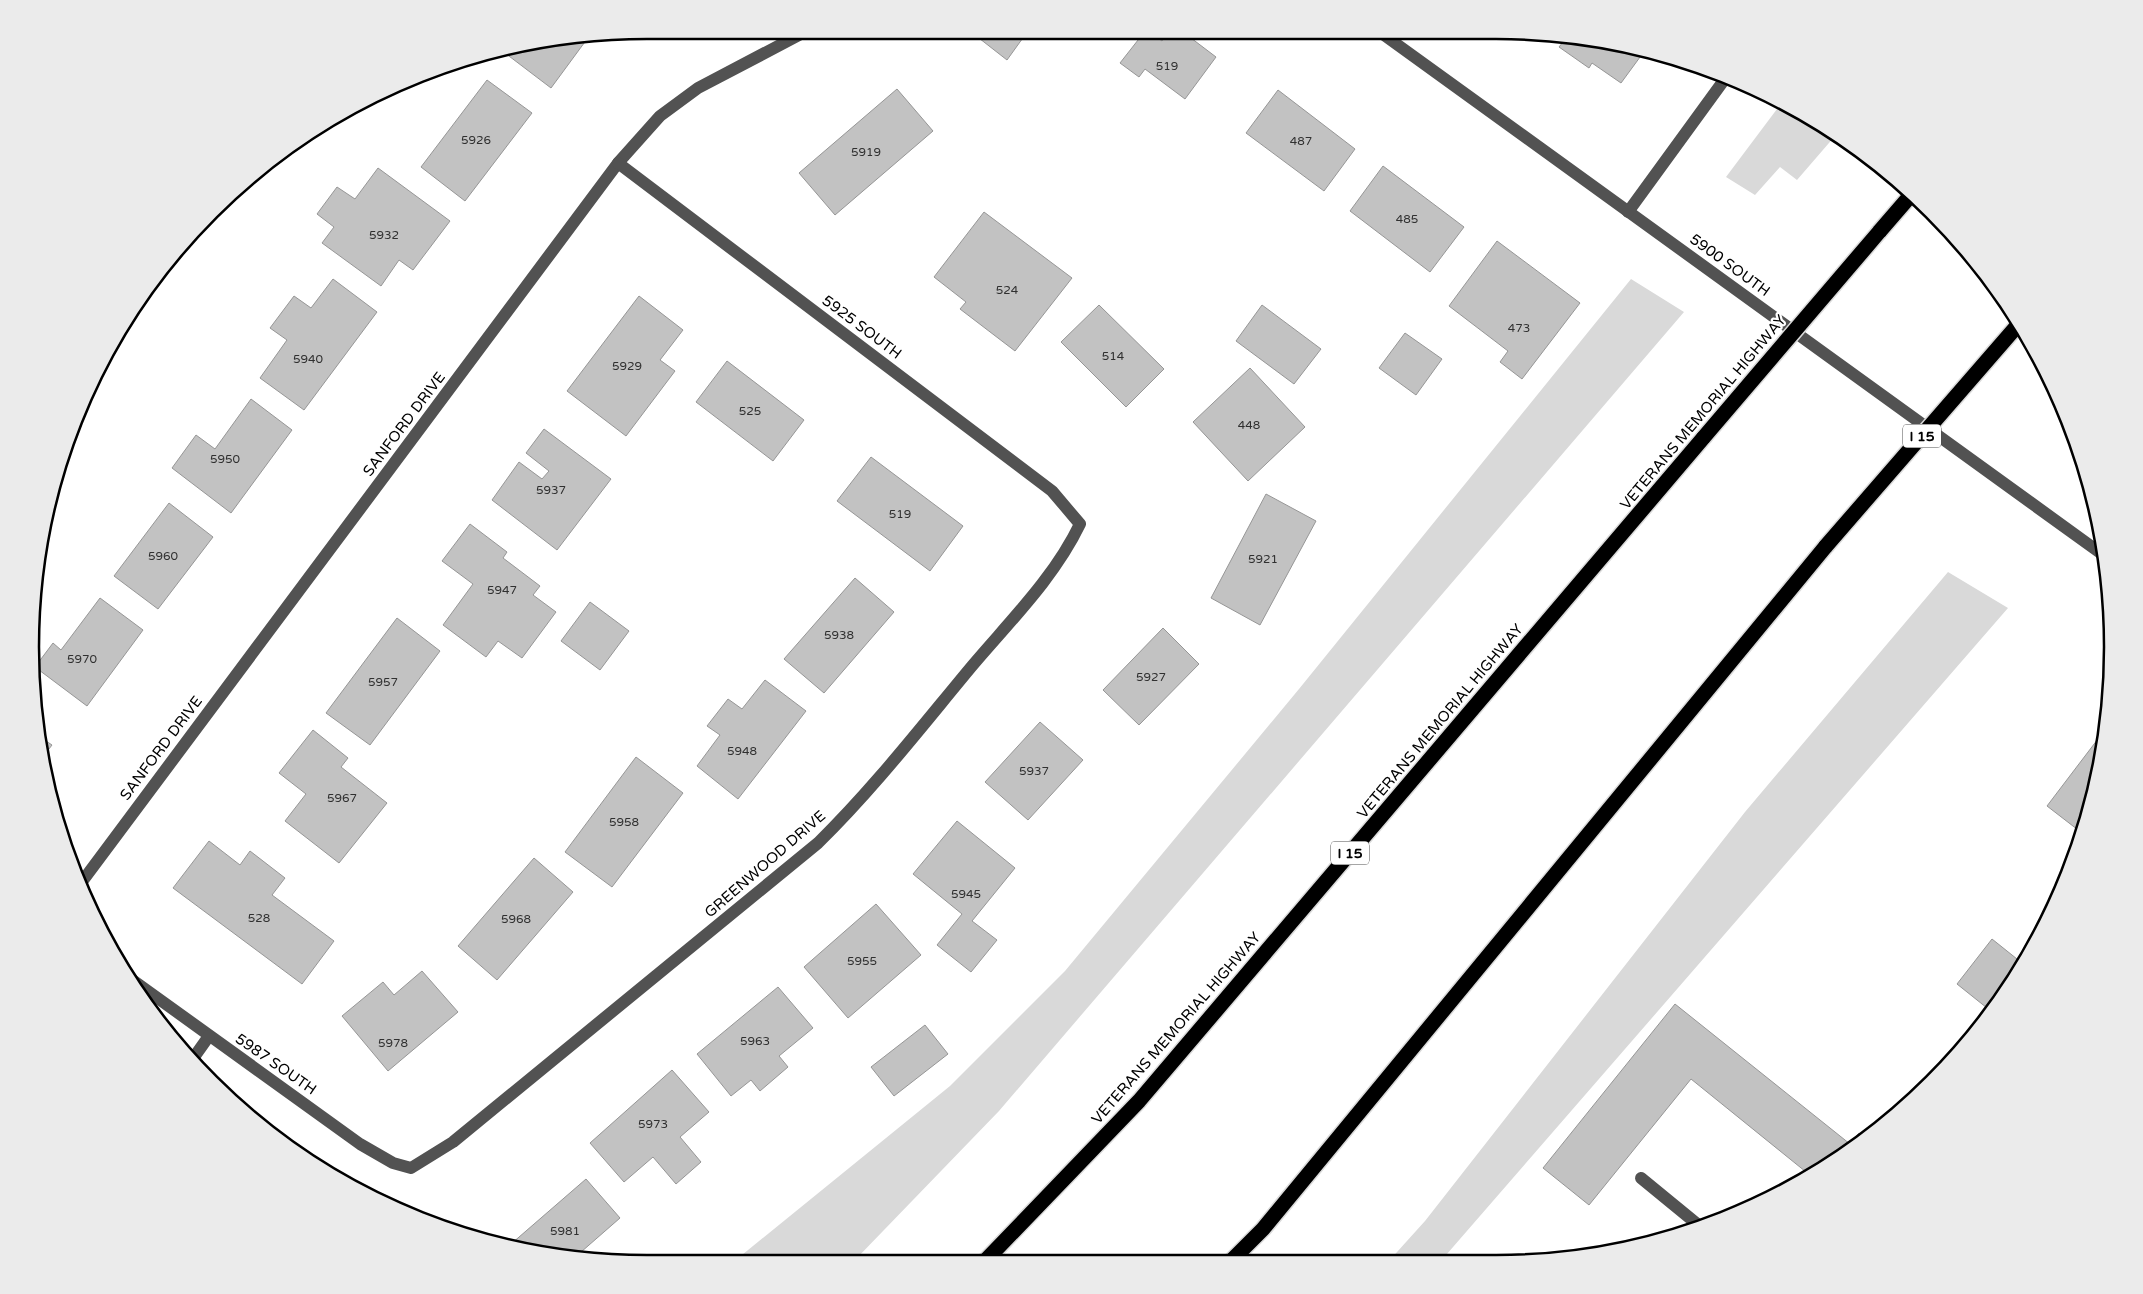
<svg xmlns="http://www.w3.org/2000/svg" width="2143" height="1294" viewBox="0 0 2143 1294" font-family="'Varela Round',sans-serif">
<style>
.green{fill:#d9d9d9}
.building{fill:#c2c2c2;stroke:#969696}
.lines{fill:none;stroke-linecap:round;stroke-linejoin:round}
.highway-casing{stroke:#dbdbdb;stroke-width:18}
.minor{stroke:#525252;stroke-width:12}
.highway{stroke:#000;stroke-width:15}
.highway-bridge-casing{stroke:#dbdbdb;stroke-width:18;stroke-linecap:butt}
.highway-bridge{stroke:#000;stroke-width:15}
.labels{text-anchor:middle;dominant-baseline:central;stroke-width:4.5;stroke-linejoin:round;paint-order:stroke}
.number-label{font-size:12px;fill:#303030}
.shield{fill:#fff;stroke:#4c4c4c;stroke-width:1}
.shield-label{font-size:14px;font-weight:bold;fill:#000}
.street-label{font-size:15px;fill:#000;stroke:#fff}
.rim{fill:none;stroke:#000;stroke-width:2.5}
</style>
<rect width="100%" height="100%" fill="#fff"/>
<g class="green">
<polygon points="1780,105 1835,136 1797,180 1780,167 1755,195 1726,177"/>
<polygon points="1631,279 1684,312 999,1111 855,1260 737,1259 950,1086 1065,971 1299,689"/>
<polygon points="1948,572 2008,608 1440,1262 1388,1262 1425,1221 1745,812"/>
</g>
<g class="building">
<polygon points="566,35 590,35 551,88 501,50"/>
<polygon points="975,35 1025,35 1007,60"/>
<polygon points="1142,35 1154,35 1162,41 1166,35 1187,35 1216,57 1185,99 1145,69 1139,77 1120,63"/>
<polygon points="1554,35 1576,35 1643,53 1621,83 1592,63 1589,68 1559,47 1563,42"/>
<polygon points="487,80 532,113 465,201 421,167"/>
<polygon points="897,89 933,131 835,215 799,173"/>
<polygon points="1278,90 1355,149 1324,191 1246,133"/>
<polygon points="1383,166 1464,227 1430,272 1350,211"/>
<polygon points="378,168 450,221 413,270 399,260 381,286 322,243 334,227 317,214 337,187 355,199"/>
<polygon points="984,212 1072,278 1015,351 960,309 966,302 934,277"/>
<polygon points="1497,241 1580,303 1522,379 1500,362 1508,351 1449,306"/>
<polygon points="333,279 377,312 304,410 260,378 287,340 270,328 294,296 311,308"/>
<polygon points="639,296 683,330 660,360 675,371 626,436 567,391"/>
<polygon points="1099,305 1164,369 1126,407 1061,342"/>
<polygon points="1262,305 1321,349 1294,384 1236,341"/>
<polygon points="1405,333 1442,359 1416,395 1379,368"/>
<polygon points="727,361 804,420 773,461 696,402"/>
<polygon points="1250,368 1305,427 1248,481 1193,422"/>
<polygon points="251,399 292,430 231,513 172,468 196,435 215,449"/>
<polygon points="544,429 611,479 557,550 492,500 519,462 542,479 549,471 526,453"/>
<polygon points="871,457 963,526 930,571 837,501"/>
<polygon points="1266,494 1316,521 1260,625 1211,598"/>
<polygon points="169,503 213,537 158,609 114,576"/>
<polygon points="470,524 507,552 503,558 540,586 533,595 556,612 522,658 498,641 486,657 443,625 473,584 442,561"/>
<polygon points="855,578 894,612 824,693 784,659"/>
<polygon points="100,598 143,630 87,706 35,667 53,643 61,650"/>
<polygon points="590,602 629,631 600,670 561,641"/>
<polygon points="397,618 440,651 370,745 326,713"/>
<polygon points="1163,628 1199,664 1139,725 1103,690"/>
<polygon points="765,680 806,711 738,799 697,766 720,735 707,726 728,699 742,709"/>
<polygon points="1040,722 1083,760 1028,820 985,782"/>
<polygon points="313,730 348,758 341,767 387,803 339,863 285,821 306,794 279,773"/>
<polygon points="2104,731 2092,806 2082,833 2047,806"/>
<polygon points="37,735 52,745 42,758"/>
<polygon points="636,757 683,793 612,887 565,852"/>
<polygon points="957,821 1015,868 972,921 997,940 971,972 937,945 962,914 913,874"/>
<polygon points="209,841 240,865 250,851 285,878 272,895 334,941 302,984 173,888"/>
<polygon points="534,858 573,892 497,980 458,946"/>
<polygon points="876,904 921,955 848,1018 804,967"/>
<polygon points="1992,939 2022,963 1992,1012 1957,984"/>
<polygon points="422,971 458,1012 388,1071 342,1016 383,982 394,995"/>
<polygon points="778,987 813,1028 779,1056 788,1067 760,1091 751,1080 731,1096 697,1054"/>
<polygon points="1675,1004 1850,1144 1859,1133 1865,1138 1811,1176 1691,1079 1589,1205 1543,1168"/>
<polygon points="925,1025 948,1054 894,1096 871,1067"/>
<polygon points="672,1070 709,1112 680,1137 701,1162 676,1184 653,1157 624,1182 590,1143"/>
<polygon points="586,1179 620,1218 573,1259 511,1244"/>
</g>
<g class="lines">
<g class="highway-casing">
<g id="highway">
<polyline points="1879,232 1911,195"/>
<polyline points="986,1260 1139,1101 1704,437"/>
<polyline points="1231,1261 1263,1229 1826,546"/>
</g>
</g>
<g class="minor">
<polyline points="1384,35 2106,557"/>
<polyline points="1628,212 1727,76"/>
<polyline points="81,883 618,163 660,116 698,88 799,35"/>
<path d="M127,976l233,168 33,19 18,5 42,-26 365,-299c56,-55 104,-117 154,-177 38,-45 82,-88 108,-142l-28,-33 -434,-328"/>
<polyline points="192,1060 209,1036"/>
<polyline points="1641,1178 1702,1228"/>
</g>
<use href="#highway" class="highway"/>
<g class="highway-bridge-casing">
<g id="highway-bridge">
<polyline points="1704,437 1879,232"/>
<polyline points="1826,546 2017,326"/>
</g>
</g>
<use href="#highway-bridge" class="highway-bridge"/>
</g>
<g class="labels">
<g class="number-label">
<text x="1167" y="66">519</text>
<text x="476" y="140">5926</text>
<text x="1301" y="141">487</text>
<text x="866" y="152">5919</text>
<text x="1407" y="219">485</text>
<text x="384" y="235">5932</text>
<text x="1007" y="290">524</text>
<text x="1519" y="328">473</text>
<text x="1113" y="356">514</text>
<text x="308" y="359">5940</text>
<text x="627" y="366">5929</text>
<text x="750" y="411">525</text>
<text x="1249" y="425">448</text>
<text x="225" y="459">5950</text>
<text x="551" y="490">5937</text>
<text x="900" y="514">519</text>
<text x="163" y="556">5960</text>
<text x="1263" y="559">5921</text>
<text x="502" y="590">5947</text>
<text x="839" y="635">5938</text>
<text x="82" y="659">5970</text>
<text x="1151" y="677">5927</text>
<text x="383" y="682">5957</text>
<text x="742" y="751">5948</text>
<text x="1034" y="771">5937</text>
<text x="342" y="798">5967</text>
<text x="624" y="822">5958</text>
<text x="966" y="894">5945</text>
<text x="259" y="918">528</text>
<text x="516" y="919">5968</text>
<text x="862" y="961">5955</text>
<text x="755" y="1041">5963</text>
<text x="393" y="1043">5978</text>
<text x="653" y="1124">5973</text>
<text x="565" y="1231">5981</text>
</g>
<g class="shield">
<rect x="1903" y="424.5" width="38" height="23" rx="4"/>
<rect x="1331" y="841.5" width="38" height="23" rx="4"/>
</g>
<g class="shield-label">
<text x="1922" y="436">I 15</text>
<text x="1350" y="853">I 15</text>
</g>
<g class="street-label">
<text transform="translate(1730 265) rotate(36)">5900 SOUTH</text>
<text transform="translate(862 327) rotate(37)">5925 SOUTH</text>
<text transform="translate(1703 412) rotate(-50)">VETERANS MEMORIAL HIGHWAY</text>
<text transform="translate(404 424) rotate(-53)">SANFORD DRIVE</text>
<text transform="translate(1440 721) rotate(-50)">VETERANS MEMORIAL HIGHWAY</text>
<text transform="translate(161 748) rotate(-53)">SANFORD DRIVE</text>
<text transform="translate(765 864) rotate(-41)">GREENWOOD DRIVE</text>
<text transform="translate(1176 1028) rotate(-49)">VETERANS MEMORIAL HIGHWAY</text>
<text transform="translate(276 1064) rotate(35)">5987 SOUTH</text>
</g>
</g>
<path d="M0 0H2143V1294H0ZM647 39H1496A608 608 0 0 1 2104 647V647A608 608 0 0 1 1496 1255H647A608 608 0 0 1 39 647V647A608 608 0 0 1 647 39Z" fill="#ebebeb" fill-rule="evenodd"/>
<path class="rim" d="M647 39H1496A608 608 0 0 1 2104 647V647A608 608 0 0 1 1496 1255H647A608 608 0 0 1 39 647V647A608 608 0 0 1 647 39Z"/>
</svg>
